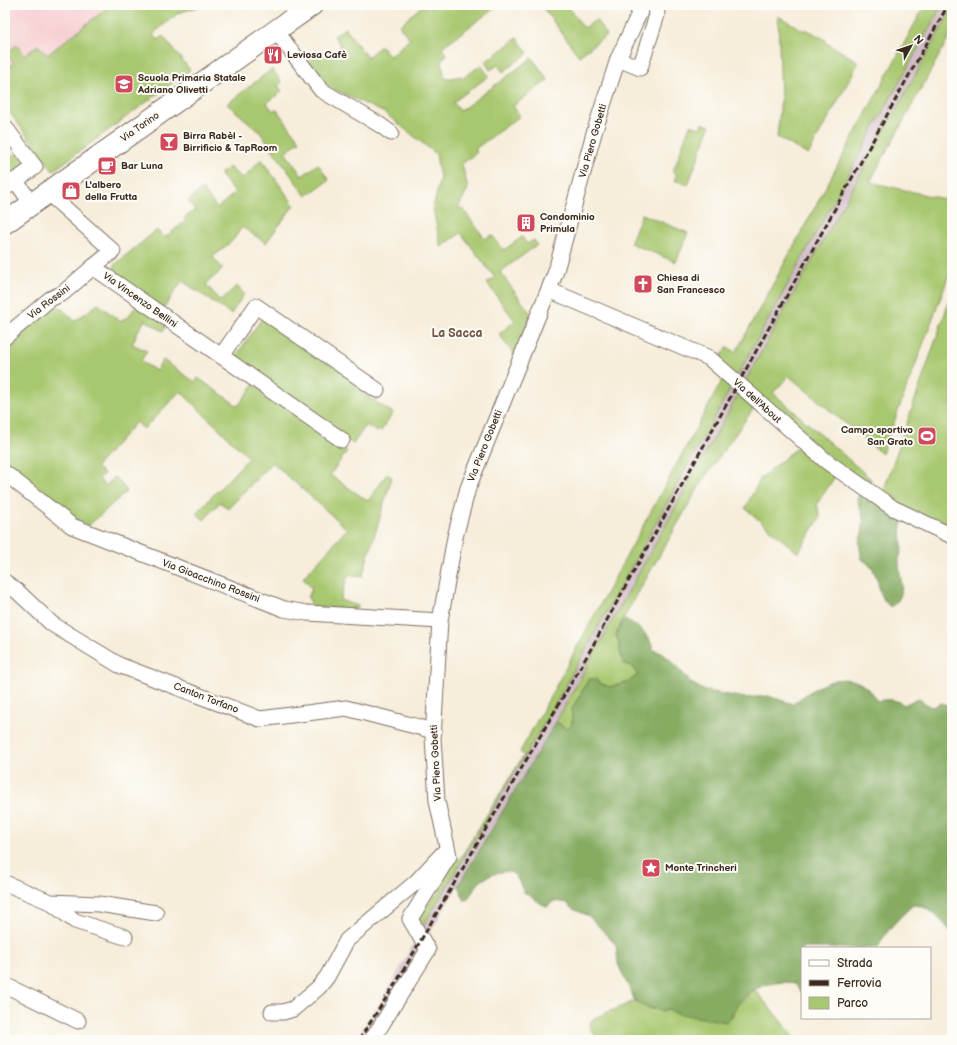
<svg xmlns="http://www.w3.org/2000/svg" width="957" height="1045" viewBox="0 0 957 1045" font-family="'Balsamiq Sans',sans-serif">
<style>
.built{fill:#f7cfd2}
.industrial{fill:#d2bdc6}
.green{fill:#a8c870;stroke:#727947}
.forest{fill:#86ac62;stroke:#606b40}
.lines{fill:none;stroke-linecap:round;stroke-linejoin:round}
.street-casing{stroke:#7c6e60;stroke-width:17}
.secondary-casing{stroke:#7c6e60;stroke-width:23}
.street{stroke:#fff;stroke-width:15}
.secondary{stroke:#fff;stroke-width:21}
.rail{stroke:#3b2a1e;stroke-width:3;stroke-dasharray:6 3;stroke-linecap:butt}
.labels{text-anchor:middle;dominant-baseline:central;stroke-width:4;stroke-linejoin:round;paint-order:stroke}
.poi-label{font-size:10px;font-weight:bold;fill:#3b2a1e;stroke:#fdfcf7;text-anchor:start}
.street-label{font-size:10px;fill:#3b2a1e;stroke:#fdfcf7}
.quarter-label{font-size:12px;font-weight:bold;fill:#745744;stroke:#fdfcf7}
</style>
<rect width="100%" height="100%" fill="#fdfcf7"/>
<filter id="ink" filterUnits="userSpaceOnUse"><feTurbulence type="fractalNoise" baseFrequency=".025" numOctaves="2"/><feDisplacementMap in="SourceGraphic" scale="8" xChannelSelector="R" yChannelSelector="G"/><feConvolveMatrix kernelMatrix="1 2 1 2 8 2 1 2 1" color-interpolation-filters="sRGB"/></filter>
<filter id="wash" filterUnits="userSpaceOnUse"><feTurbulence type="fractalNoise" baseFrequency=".012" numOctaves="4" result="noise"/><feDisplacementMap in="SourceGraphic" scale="16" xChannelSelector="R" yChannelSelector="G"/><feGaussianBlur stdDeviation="0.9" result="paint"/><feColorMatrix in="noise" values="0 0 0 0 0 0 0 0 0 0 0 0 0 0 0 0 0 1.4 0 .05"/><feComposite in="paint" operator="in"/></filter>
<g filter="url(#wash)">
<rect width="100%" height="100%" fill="#f6edda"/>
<polygon class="built" points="5,5 131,5 158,40 163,36 190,70 53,171 5,106"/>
<polygon class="industrial" points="942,5 952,5 952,9 559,718 399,984 363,1040 355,1040 393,981 422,928 551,712"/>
<g class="green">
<polygon points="111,5 204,5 178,13 153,34 158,40 163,36 190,70 53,171 5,106 5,68 6,69 14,63 6,53 17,45 25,55 38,45 47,55"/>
<polygon points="423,5 499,5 442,47 447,55 441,60 445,79 461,76 463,78 481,65 489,76 453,102 460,111 532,58 548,80 513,106 520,116 475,149 477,152 462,164 468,189 458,208 463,209 485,239 492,235 504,250 522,237 527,244 534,240 537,245 500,272 531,314 515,356 499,334 515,321 487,283 495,278 461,233 441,247 433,209 440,178 436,154 385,113 323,84 307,63 321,52 323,55 330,50 332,53 341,46 334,36 345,28 367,57 381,46 390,56 410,39 399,26"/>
<polygon points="541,5 567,5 584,28 596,20 607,35 579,56"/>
<polygon points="925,5 942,5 736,378 717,362 727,347 736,352"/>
<polygon points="952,9 952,32 870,182 952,201 952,267 882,454 789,376 773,393 872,480 860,482 743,385"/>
<polygon points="778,16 805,31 806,29 826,40 825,42 859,62 808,155 777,137 781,99"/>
<polygon points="517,38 528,53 503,72 498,65 490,70 485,62"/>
<polygon points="272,69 282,82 278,86 282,91 267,103 273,111 276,109 300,141 285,152 302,176 318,164 329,180 306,196 259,131 227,104"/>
<polygon points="702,123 710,126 688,185 674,180 677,174 673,172 690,125 700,128"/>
<polygon points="17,152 26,164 5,179 5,160"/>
<polygon points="261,159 294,205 266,243 242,227 233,240 213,257 223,269 206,284 220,301 237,286 244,294 231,314 182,281 163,309 115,277 114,265 157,230 164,238 186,221 184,218 195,210 188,201 202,189 217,208 235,193 220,174 229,167 243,179"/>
<polygon points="642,214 688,233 676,262 630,243"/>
<polygon points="952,293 952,530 882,495"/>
<polygon points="52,300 75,321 98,304 121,322 124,318 127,319 137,304 167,324 163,331 145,320 135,336 136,337 132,344 147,351 141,361 156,371 163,360 195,382 198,378 238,406 254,384 347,451 330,475 368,501 387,474 392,477 362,577 348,575 340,600 358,606 357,609 313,607 308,597 312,589 303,578 347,529 272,462 228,509 220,502 204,520 196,513 249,458 180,391 144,429 136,422 96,467 104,474 99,479 105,486 115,477 127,491 88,526 55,507 50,500 5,465 5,341"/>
<polygon points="262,318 368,390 365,395 393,413 381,431 378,430 377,432 366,425 353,444 232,362"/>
<polygon points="723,379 732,386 551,712 422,928 418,922 420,913 438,893 454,857 459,860 524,755 520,752"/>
<path d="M739,393l15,15 -50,70 -81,141 -7,17c5,7 3,18 7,27l8,3 7,9 -10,7 -19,5 -20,-8 -17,30v15l-5,5 -11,-7z"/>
<polygon points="799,446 836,475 817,504 820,518 798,553 745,508 761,478"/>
<path d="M754,989l43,51h-197l-11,-12 1,-5 4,-5 41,-17c11,7 22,11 34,8l63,8 2,-7z"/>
</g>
<g class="forest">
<path d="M860,491l48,31 -7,1c0,8 1,16 1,24 0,5 -2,8 -3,12 -1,18 11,37 -9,48 -18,-17 -5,-32 -28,-48l-3,-16 4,-13v-13l-6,-18z"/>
<path d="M623,619c14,6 28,16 30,31l9,3 11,9 18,21 12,7 42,8 23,-2 25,8c18,-14 46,-35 70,-19 6,4 10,11 15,16 11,-2 18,-2 26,4l8,-4 8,-2 4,4 9,4 8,-4 11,4v226c-11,-12 -22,-28 -39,-28 -14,13 -28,26 -35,43h-76v45l-7,-10c-24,-3 -47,4 -60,26 -4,5 -3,8 -9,13l-51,-9 -6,-4 -8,2 -7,-2 -11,-3 -8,-5 -17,-37 -2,-19 -27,-29 -18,-8 -4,-5 -13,-2 -7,6c-9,-4 -13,-10 -22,-14 -5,-6 -6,-16 -13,-20 -9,-5 -28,4 -34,11 -5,6 -7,12 -13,17l-7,-15 98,-164 11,7 5,-5v-15l17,-30h7l3,4 11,4 18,-5 10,-7 -7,-9 -8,-3c-4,-9 -2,-20 -7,-27z"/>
</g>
</g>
<g filter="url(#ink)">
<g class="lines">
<g class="street-casing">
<g id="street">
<polyline points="276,31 321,90 380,125 391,133"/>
<polyline points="618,59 640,68 657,15 656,5"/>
<polyline points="5,127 35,167 5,188"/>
<polyline points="15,180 32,204"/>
<polyline points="48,193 113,251 93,267 342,440"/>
<polyline points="549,290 709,358 826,461 893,508 952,536"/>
<polyline points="5,337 50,299 63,293 93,267"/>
<polyline points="221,356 256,306 377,390"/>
<polyline points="5,473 72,526 284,609 307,613 440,621"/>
<polyline points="5,582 18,592 52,624 119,665 260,719 346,708 434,731"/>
<polyline points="5,883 50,902 75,921 125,937"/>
<polyline points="50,902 99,904 156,913"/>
<polyline points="5,985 78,1021"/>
<polyline points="272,1012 283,1012 293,1009 318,988 327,977 347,940 415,883 443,853"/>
<polyline points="372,1040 428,950 410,919 449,856 437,801 433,738 440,621 455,537 468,488 555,274 594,133 618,59 643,5"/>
</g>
</g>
<g class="secondary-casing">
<polyline id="secondary" points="5,223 312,5"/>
</g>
<use href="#street" class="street"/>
<use href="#secondary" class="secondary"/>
<polyline class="rail" points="359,1040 397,981 587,656 948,5"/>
</g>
</g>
<defs>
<g id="restaurant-square" transform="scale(1)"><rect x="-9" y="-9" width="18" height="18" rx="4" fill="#d1495b" stroke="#fdfcf7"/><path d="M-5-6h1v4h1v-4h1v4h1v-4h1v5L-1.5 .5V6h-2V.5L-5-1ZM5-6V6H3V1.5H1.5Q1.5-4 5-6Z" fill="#fff"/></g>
<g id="school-square" transform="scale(1)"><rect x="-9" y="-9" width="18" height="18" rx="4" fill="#d1495b" stroke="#fdfcf7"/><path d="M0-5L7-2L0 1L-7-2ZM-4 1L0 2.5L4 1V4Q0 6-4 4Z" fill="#fff"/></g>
<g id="bar-square" transform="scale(1)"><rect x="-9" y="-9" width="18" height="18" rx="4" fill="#d1495b" stroke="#fdfcf7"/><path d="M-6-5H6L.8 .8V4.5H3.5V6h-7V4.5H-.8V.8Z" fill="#fff"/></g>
<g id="cafe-square" transform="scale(1)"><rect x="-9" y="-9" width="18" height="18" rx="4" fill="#d1495b" stroke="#fdfcf7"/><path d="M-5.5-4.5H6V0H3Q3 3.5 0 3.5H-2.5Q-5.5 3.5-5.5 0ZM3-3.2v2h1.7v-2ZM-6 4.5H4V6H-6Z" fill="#fff"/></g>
<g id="shop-square" transform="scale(1)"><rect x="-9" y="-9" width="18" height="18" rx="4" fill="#d1495b" stroke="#fdfcf7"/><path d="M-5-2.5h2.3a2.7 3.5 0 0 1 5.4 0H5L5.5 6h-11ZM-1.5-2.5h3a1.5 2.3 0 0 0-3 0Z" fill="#fff"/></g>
<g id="building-square" transform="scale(1)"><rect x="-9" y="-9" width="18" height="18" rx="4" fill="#d1495b" stroke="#fdfcf7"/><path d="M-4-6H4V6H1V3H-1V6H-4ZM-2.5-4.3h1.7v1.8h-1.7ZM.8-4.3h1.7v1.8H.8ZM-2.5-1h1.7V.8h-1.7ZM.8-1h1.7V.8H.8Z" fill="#fff"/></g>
<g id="church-square" transform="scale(1)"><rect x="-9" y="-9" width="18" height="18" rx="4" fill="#d1495b" stroke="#fdfcf7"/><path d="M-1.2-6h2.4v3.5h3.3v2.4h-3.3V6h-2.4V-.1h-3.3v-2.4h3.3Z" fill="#fff"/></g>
<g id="stadium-square" transform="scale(1)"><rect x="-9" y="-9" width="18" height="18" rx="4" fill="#d1495b" stroke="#fdfcf7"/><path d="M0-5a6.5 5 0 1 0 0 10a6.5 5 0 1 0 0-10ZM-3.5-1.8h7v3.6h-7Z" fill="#fff"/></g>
<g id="sight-square" transform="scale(1)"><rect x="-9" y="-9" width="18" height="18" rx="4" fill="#d1495b" stroke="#fdfcf7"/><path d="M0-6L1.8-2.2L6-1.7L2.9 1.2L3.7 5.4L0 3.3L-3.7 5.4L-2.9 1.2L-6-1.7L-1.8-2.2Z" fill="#fff"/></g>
</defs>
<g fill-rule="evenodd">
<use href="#restaurant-square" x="273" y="55"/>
<use href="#school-square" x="124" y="84"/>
<use href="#bar-square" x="169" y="142"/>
<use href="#cafe-square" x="107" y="166"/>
<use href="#shop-square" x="71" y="191"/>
<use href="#building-square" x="526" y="223"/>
<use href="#church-square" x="643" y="284"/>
<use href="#stadium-square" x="927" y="436"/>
<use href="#sight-square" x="651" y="868"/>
</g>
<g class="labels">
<g class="poi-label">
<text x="287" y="55">Leviosa Cafè</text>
<text x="138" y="78">Scuola Primaria Statale<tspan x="138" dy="12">Adriano Olivetti</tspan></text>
<text x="183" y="136">Birra Rabèl -<tspan x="183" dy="12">Birrificio &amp; TapRoom</tspan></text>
<text x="121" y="166">Bar Luna</text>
<text x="85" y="185">L'albero<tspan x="85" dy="12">della Frutta</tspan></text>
<text x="540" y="217">Condominio<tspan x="540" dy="12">Primula</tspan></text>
<text x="657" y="278">Chiesa di<tspan x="657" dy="12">San Francesco</tspan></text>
<text x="913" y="430" text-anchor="end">Campo sportivo<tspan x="913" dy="12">San Grato</tspan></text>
<text x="665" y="868">Monte Trincheri</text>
</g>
<g class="street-label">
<text transform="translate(140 127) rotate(-35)">Via Torino</text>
<text transform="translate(593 141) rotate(-74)">Via Piero Gobetti</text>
<text transform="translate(140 300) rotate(35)">Via Vincenzo Bellini</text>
<text transform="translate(49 302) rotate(-37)">Via Rossini</text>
<text transform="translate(757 401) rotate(42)">Via dell'About</text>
<text transform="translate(485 446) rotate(-68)">Via Piero Gobetti</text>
<text transform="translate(211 581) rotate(21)">Via Gioacchino Rossini</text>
<text transform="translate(206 698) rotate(21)">Canton Torfano</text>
<text transform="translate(436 763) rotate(-93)">Via Piero Gobetti</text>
</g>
<g class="quarter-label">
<text x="457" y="333">La Sacca</text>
</g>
</g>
<rect width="957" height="1045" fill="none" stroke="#fdfcf7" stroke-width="20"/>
<rect x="801" y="947" width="130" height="72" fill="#fdfcf7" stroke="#afa8a0"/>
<rect x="809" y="960" width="20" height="6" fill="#ffffff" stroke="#afa8a0"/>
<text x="837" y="967" font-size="12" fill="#3b2a1e">Strada</text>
<rect x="809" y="980" width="20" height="6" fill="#3b2a1e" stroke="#afa8a0"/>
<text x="837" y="987" font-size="12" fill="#3b2a1e">Ferrovia</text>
<rect x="809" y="997" width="20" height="12" fill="#a8c870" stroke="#afa8a0"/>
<text x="837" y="1007" font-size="12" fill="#3b2a1e">Parco</text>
<g transform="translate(911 46) rotate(50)" stroke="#fdfcf7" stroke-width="3" paint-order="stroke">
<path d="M0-3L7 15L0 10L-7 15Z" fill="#3b2a1e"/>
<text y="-6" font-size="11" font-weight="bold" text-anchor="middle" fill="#3b2a1e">N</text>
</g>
</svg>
